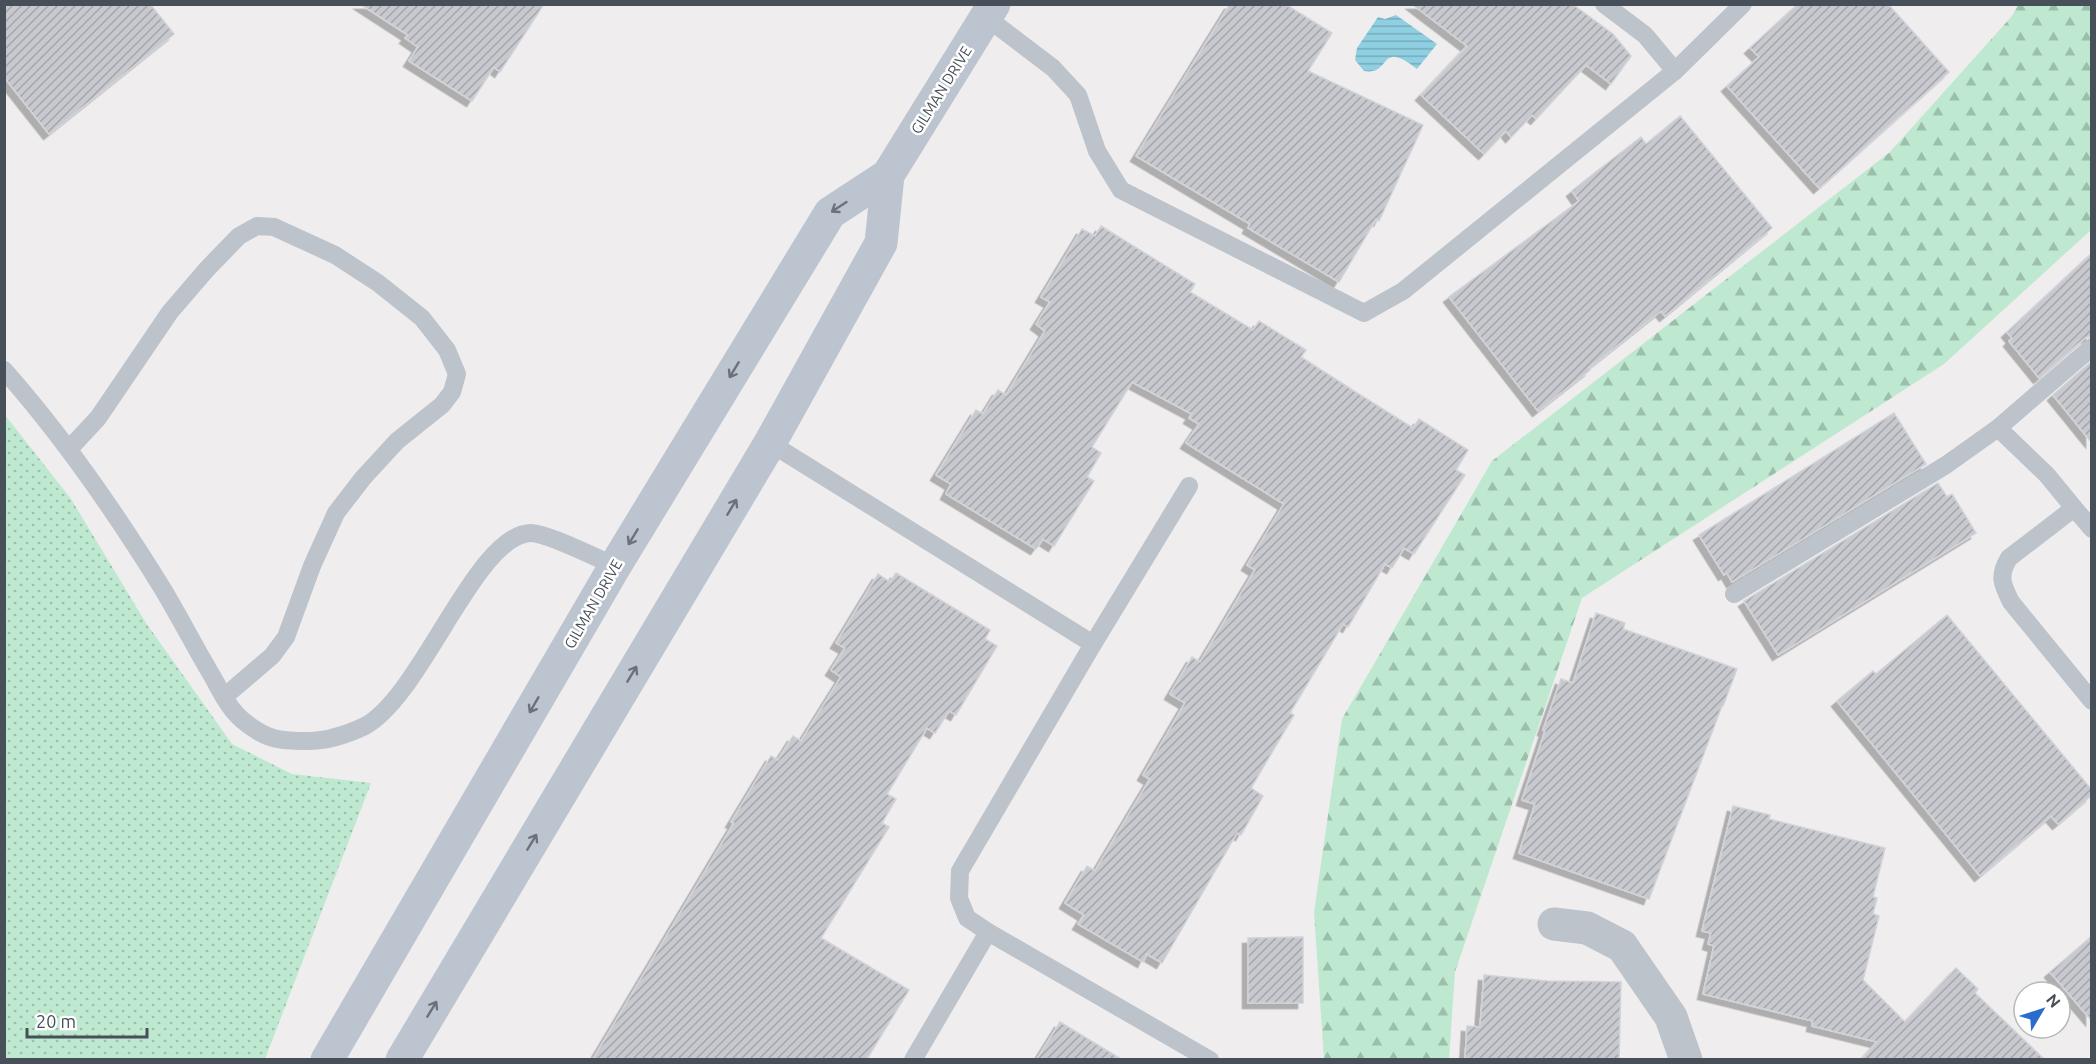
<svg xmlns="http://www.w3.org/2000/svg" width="2096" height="1064" viewBox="0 0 2096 1064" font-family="Ubuntu,sans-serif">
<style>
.grass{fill:url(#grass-dots)}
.forest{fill:url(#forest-firs)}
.water{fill:url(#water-rules)}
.building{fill:url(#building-hatch);stroke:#d1d3d8;stroke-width:1.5;filter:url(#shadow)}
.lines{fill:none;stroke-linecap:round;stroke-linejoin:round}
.lane{stroke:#bcc3cb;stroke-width:18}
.street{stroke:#bcc3cb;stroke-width:33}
.secondary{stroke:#bcc4cf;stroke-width:33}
.oneway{stroke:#6a727c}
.labels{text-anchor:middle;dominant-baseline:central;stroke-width:5;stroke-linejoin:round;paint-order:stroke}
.street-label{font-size:15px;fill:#474f58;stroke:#fff}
</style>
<defs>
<pattern id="grass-dots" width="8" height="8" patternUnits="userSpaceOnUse" patternTransform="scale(1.5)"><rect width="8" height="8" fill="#bee9d0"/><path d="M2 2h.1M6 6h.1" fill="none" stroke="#9cbfac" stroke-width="1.8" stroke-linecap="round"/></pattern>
<pattern id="forest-firs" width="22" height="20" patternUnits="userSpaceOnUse" patternTransform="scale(1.5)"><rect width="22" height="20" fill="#bee9d0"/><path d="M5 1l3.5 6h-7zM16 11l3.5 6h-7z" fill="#9cbfac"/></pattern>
<pattern id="water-rules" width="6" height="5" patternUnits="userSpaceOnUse" patternTransform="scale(1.5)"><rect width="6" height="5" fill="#8fcfe2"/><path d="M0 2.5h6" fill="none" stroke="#77aaba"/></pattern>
<pattern id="building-hatch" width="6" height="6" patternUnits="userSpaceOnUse" patternTransform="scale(1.5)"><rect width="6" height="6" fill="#c7c9cf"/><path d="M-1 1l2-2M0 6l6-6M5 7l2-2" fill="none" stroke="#a3a6ab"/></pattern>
<filter id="shadow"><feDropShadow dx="-5.5" dy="5.5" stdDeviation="0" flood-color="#0004"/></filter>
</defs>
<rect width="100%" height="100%" fill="#efeded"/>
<polygon class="grass" points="5,415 71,499 146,623 232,744 292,774 371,783 265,1059 5,1059"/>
<polygon class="forest" points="2018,5 2091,5 2091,230 1944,364 1582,598 1455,972 1449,1059 1324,1059 1314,912 1342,719 1492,461 1890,152 2012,16"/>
<path class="water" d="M1396,15l41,29 -20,25c-39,-31 -25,7 -53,2l-9,-11 2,-12 21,-31 7,2z"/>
<g class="building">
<polygon points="4,4 150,4 174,34 49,134 4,77"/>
<polygon points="360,4 544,4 500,72 494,67 472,101 409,61 418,47 405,38 408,35"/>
<polygon points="1230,4 1285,4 1332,33 1308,71 1423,125 1379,221 1376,219 1339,282 1248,228 1250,224 1136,156"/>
<polygon points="1412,4 1572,4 1613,34 1631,56 1611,84 1586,65 1536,119 1532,115 1511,137 1506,131 1484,154 1421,95 1467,46"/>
<polygon points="1798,4 1888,4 1949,72 1819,188 1727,86 1759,57 1750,48"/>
<polygon points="1680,116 1772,228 1665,316 1661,311 1589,368 1590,370 1538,411 1449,297 1579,201 1572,191 1588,178 1641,137 1646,144"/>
<polygon points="1101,226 1195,284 1190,292 1253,330 1259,321 1306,350 1301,357 1354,391 1413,428 1419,419 1468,450 1456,470 1465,475 1414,554 1404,548 1392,568 1385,564 1348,627 1343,624 1290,713 1294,715 1251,788 1263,796 1241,835 1237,833 1162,963 1147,954 1143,962 1078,924 1084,915 1065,903 1087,866 1095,871 1150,779 1143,775 1185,703 1170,694 1192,657 1200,662 1224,622 1255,570 1247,565 1284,504 1186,443 1199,424 1189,418 1192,414 1132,382 1092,447 1101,453 1087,477 1094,481 1054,546 1043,539 1036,549 946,494 951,484 936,475 976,410 983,414 998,390 1006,395 1045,331 1036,324 1050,302 1041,297 1082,229 1095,236"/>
<polygon points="2091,254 2091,336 2085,338 2039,378 2009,341 2012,338 2007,332"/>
<polygon points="2091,362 2091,442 2053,395"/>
<polygon points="1894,413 1926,464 1732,582 1727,573 1724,575 1699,535"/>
<polygon points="1938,483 1947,497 1952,494 1976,533 1778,655 1744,601"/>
<polygon points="896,573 990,630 985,639 997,646 956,715 949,711 935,733 927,728 887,794 896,799 882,823 889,827 821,938 909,990 867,1059 593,1059 734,823 731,822 771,756 778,760 793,736 801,741 841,677 831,670 845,648 836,643 878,574 890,582"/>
<polygon points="1596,613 1625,623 1623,629 1737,669 1723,706 1722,706 1649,899 1519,853 1535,804 1522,800 1545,731 1543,730 1561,679 1573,683"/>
<polygon points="1947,615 2091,789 2091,796 2058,824 2051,816 1980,876 1837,701 1873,671 1876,674"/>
<polygon points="1733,806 1770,815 1769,819 1885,848 1873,897 1877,898 1873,914 1879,916 1863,980 1905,1022 1956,968 1978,989 1975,993 2044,1059 1862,1059 1877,1042 1812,1026 1813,1021 1703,994 1714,946 1708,944 1711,933 1702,931"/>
<polygon points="1303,937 1303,1003 1248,1003 1248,938"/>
<polygon points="2091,937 2091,1020 2050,972"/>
<polygon points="1484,975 1547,981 1621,982 1619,1059 1465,1059 1467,1026 1480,1027"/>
<polygon points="1060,1022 1121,1059 1037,1059"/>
</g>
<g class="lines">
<g class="lane">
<polyline points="1604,4 1645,35 1675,71"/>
<polyline points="986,17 1053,68 1078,95 1097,151 1121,190 1364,313 1403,291 1675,71 1743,4"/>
<path d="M4,370c61,69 112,143 160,221 16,27 31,56 47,83 7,12 13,25 21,35 6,8 16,16 24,21 16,11 34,11 52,11 19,0 40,-7 57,-15 57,-31 110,-190 165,-193 15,-1 69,26 85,33"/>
<polyline points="1998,428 2092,347"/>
<polyline points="770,443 1093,644 960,871 959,898 967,918 988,932 913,1060"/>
<polyline points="70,448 98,418 170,312 207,269 239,236 257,226 274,227 335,255 378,283 422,318 447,350 457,374 452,392 442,405 397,441 363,478 336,513 312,566 286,637 272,656 224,697"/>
<path d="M2092,529l-18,-21 -65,50c-11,18 -7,26 2,44l81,99"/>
<polyline points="1734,594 1946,465 1998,428 2047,475 2074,508"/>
<polyline points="1093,644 1189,486"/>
<polyline points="988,932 1210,1060"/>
</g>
<polyline class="street" points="1554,924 1587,928 1622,946 1671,1017 1686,1060"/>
<g class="secondary">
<polyline points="327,1060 615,566 830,213 888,175 994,4"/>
<polyline points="402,1060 770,443 881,243 888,175"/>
</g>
</g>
<defs><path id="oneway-shaft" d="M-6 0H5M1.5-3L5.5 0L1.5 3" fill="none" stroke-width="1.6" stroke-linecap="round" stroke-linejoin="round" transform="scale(1.5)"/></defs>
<g class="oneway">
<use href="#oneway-shaft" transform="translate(839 207) rotate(147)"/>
<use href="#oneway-shaft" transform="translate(734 370) rotate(121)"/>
<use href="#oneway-shaft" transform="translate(732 507) rotate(-59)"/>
<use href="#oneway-shaft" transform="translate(633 537) rotate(121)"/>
<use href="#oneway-shaft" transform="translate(632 674) rotate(-59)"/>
<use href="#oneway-shaft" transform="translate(534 705) rotate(120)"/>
<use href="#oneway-shaft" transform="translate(532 842) rotate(-59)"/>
<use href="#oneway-shaft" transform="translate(432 1009) rotate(-59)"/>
</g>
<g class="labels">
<g class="street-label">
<text transform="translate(941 90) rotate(-58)">GILMAN DRIVE</text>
<text transform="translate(593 604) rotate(-60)">GILMAN DRIVE</text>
</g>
</g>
<rect width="2096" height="1064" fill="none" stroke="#474f58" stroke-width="12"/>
<g transform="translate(2042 1010) rotate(51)"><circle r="28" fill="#ffffff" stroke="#b5b9bc" stroke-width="1.5"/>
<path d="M0-4.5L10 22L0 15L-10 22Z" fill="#2a6dcc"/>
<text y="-9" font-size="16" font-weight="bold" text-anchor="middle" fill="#474f58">N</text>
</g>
<path d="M27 1028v9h120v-9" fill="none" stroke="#474f58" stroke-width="3"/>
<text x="36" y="1028" font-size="18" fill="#474f58" stroke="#ffffff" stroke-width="4.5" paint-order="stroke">20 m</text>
</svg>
